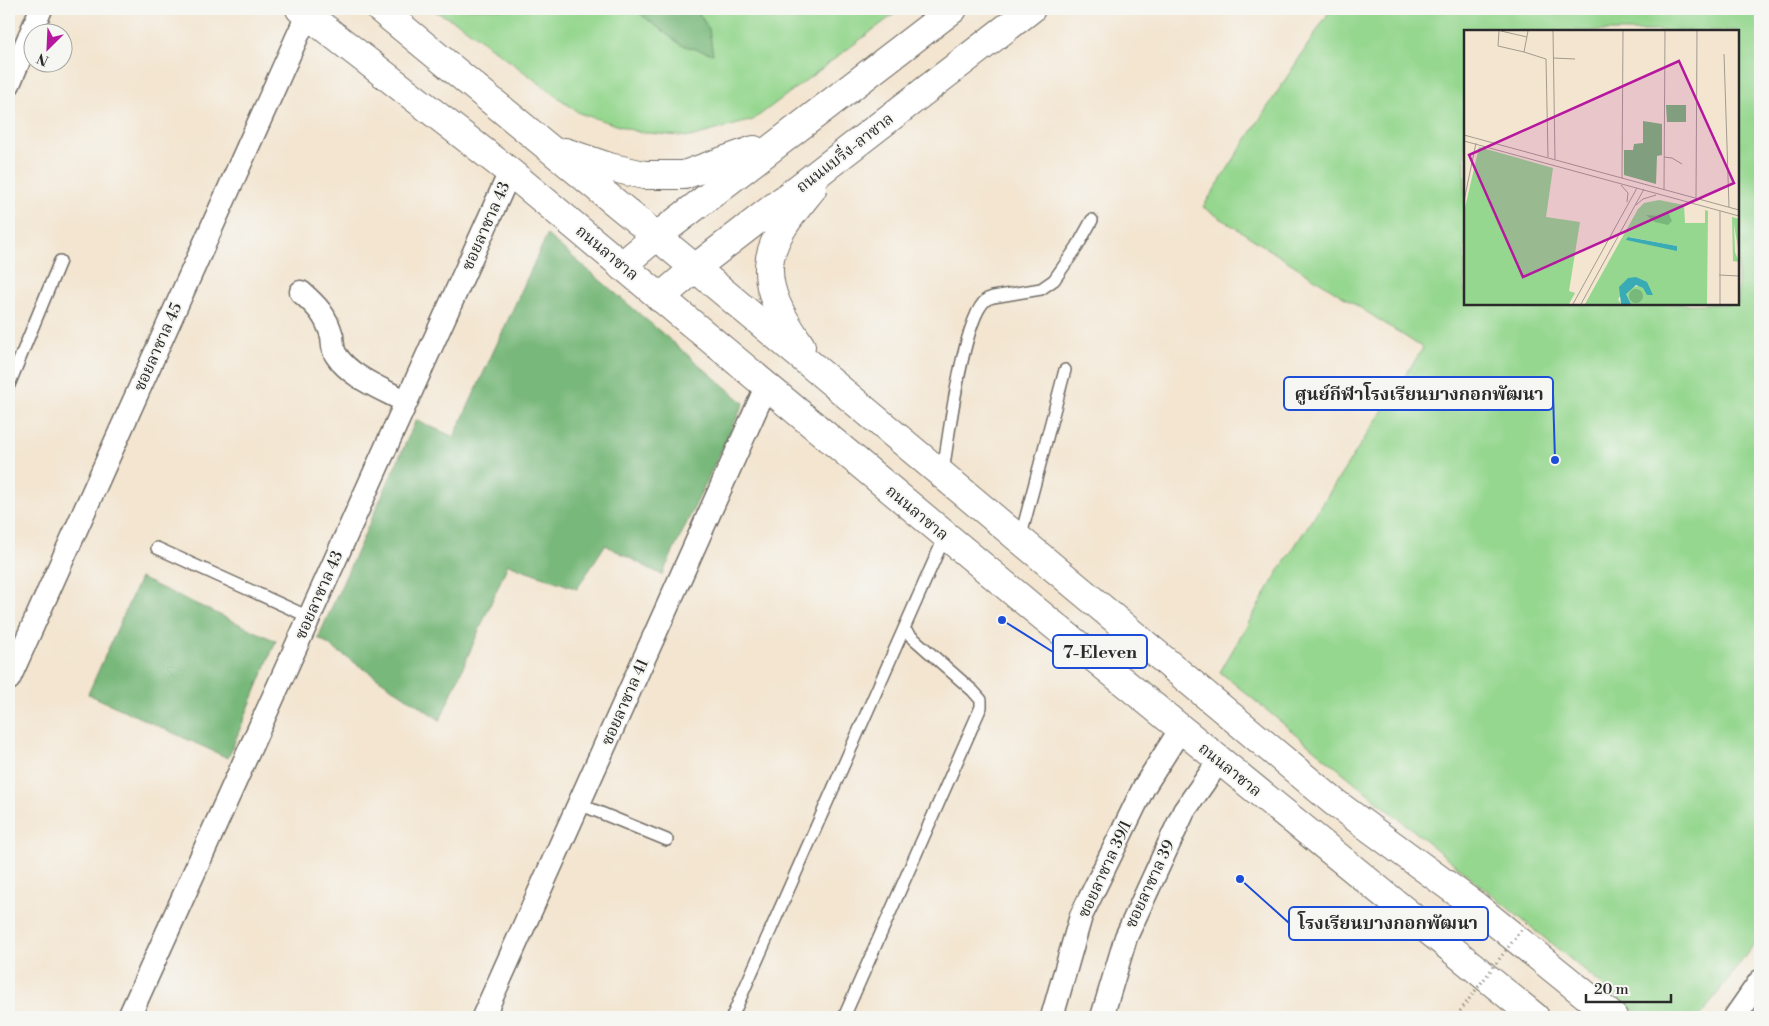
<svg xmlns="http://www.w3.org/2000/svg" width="1769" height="1026" viewBox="0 0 1769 1026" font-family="'Libre Bodoni','Noto Serif Thai',serif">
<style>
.green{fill:#95d78f;stroke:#60815d;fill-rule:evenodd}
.forest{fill:#78b87a;stroke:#527252}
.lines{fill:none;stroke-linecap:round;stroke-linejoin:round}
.service-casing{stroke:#716c65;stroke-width:14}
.minor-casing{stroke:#716c65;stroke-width:25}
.tertiary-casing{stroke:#716c65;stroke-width:30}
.service{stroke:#fff;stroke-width:11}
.minor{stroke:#fff;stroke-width:22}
.tertiary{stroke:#fff;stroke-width:28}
.path-bridge{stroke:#716c65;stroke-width:3;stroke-dasharray:1 4;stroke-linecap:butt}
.labels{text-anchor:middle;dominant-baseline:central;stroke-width:4;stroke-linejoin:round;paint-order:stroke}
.street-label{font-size:16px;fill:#2b2b2b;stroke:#f6f6f2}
.inset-road{fill:none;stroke:#a39b8e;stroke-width:1}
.view{fill:#b5179e;fill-opacity:0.15;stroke:#b5179e;stroke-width:2.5}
.inset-edge{fill:none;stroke:#2b2b2b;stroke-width:2.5}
.leader{fill:none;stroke:#1d4ed8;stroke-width:2}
.callout-dot{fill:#1d4ed8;stroke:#f6f6f2;stroke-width:2}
.callout{fill:#f6f6f2;stroke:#1d4ed8;stroke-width:2}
.callout-label{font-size:18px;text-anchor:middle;font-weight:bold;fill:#2b2b2b}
</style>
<rect width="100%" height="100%" fill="#f6f6f2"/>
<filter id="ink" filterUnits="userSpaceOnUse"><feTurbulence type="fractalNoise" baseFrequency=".02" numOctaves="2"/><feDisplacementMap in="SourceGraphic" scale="10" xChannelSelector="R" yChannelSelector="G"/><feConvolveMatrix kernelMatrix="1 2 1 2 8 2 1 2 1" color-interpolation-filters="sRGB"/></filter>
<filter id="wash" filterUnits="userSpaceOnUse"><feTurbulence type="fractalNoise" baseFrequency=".0096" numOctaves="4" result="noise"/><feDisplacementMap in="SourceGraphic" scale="20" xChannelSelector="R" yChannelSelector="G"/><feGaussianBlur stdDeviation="1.12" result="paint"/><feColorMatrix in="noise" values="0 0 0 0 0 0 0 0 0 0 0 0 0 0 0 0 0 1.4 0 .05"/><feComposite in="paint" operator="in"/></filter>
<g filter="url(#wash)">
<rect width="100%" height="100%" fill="#f3e5d0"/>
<g class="green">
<polygon points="431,9 634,9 681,45 709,29 696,9 901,9 753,120 690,137 638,132 579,113 460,24"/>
<path d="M1331,9h429v927l-60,81h-59l-421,-345 58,-100 145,-224 -220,-141zM1738,31v273h-273v-273z"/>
</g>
<g class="forest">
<polygon points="634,9 696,9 709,29 713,54 681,45"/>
<polygon points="547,235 744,403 662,575 605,545 577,589 508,564 440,720 318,638 416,420 454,437"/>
<polygon points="140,578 276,641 228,758 88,694"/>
</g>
</g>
<g filter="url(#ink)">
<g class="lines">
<g class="service-casing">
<g id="service">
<polyline points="9,385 60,261"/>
<path d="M943,472c5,-32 20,-154 43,-172 2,-2 5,-2 7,-3l48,-8 13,-9 23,-33 15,-27"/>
<polyline points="1020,539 1065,370"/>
<polyline points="157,548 309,617"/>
<polyline points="579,804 667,840"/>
<polyline points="732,1017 945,536"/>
<polyline points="844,1017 981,707 981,700 973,691 904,630"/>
</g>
</g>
<g class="minor-casing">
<g id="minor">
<polyline points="9,84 41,9"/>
<path d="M301,292c16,14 25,23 31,44 1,6 0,13 4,19 15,23 47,34 70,47"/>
<polyline points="9,679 307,15"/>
<polyline points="129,1017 510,172"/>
<polyline points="483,1017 766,387"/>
<polyline points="1052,1017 1081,916 1144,787 1180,730"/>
<polyline points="1102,1017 1126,937 1184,811 1219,761"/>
<polyline points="1735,1017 1760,981"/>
</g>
</g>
<g class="tertiary-casing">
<g id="tertiary">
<polyline points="300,9 510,172 1034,609 1535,1017"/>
<polyline points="380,9 695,268 1334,802 1473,904 1613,1017"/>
<polyline points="565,152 609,167 644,175 684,175 754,150"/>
<polyline points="621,266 657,236 953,9"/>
<polyline points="660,298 695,268 1031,9"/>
<path d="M801,346c-17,-25 -37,-56 -31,-88 5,-26 26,-49 42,-69"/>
</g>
</g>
<use href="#service" class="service"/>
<use href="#minor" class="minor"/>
<use href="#tertiary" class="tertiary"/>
<polyline class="path-bridge" points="1460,1011 1528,921"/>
</g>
</g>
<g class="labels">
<g class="street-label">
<text transform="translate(845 153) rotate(-38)">ถนนแบริ่ง-ลาซาล</text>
<text transform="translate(486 226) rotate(-66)">ซอยลาซาล 43</text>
<text transform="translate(607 253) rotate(40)">ถนนลาซาล</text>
<text transform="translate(158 347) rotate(-66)">ซอยลาซาล 45</text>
<text transform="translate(917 513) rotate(40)">ถนนลาซาล</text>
<text transform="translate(319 595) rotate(-66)">ซอยลาซาล 43</text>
<text transform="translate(625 702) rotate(-66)">ซอยลาซาล 41</text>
<text transform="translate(1230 770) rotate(39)">ถนนลาซาล</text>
<text transform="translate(1105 869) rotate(-65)">ซอยลาซาล 39/1</text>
<text transform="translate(1150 884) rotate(-65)">ซอยลาซาล 39</text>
</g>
</g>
<g transform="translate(1464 30)">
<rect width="275" height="275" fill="#f3e5d0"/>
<path d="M15,117l74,21 -7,49 34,5 -11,69 6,2 -6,11h-105v-92zM195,170l25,5 1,18h20v-13l3,1 -1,93h-76l-5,-10 5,-7 9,-1 13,9 -17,-18 -18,22 3,5h-36l53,-95 6,-6zM165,207l48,9v4l-50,-10zM268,187l7,2v35l-5,-30 1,28 4,10 -6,-1z" fill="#95d78f" fill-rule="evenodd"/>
<path d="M202,75h20v17h-19zM179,91l19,3v31l-5,1 -1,28 -32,-9v-25h9l1,-6 9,-1zM204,182l4,9 -4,4 -13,-3 -9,-7 14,1zM165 266a7 7 0 1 1 14 0a7 7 0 1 1-14 0Z" fill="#78b87a"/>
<path d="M164,207l49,9v5l-51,-11zM172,247l11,5 6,13h-6l-4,-7 -7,-3 -10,9 5,10h-10l-2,-17 9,-9z" fill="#39abb5"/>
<path class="inset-road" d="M35,1l-1,15 26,6M37,1l26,6M64,1l-4,21 22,7 2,98M89,1l2,128M260,24l5,153M89,28l22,1M0,105l275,75M0,111l275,75M200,127l8,1 10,6M158,148l1,-147M157,155l7,8 -1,9M200,160l1,-159M232,168l1,-167M0,171l12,-58M172,175l7,-6 13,-4M256,181v93M255,245l20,1M109,274l64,-116M117,274l63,-115"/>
<path class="view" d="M215,31l55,122 -211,94 -54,-122z"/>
<rect width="275" height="275" class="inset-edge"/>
</g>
<path class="leader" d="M1555 460L1553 393M1002 620L1053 652M1240 879L1289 923"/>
<g class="callout-dot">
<circle cx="1555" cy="460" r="5"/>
<circle cx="1002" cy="620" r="5"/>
<circle cx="1240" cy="879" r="5"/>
</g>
<g class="callout">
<rect x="1284" y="377" width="269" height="33" rx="5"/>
<rect x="1053" y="635" width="94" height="33" rx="5"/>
<rect x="1289" y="907" width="199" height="33" rx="5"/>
</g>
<g class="callout-label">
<text x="1419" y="400">ศูนย์กีฬาโรงเรียนบางกอกพัฒนา</text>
<text x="1100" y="658">7-Eleven</text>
<text x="1388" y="929">โรงเรียนบางกอกพัฒนา</text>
</g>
<rect width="1769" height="1026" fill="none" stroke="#f6f6f2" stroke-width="30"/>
<g transform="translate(48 48) rotate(204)"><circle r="24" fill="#f6f6f2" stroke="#a5a5a2"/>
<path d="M0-4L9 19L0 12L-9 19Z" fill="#b5179e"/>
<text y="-8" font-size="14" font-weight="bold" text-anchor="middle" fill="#2b2b2b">N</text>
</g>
<path d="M1586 994v8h85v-8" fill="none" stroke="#2b2b2b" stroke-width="2.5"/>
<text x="1594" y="994" font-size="15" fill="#2b2b2b" stroke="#f6f6f2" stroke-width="4" paint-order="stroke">20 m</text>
</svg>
